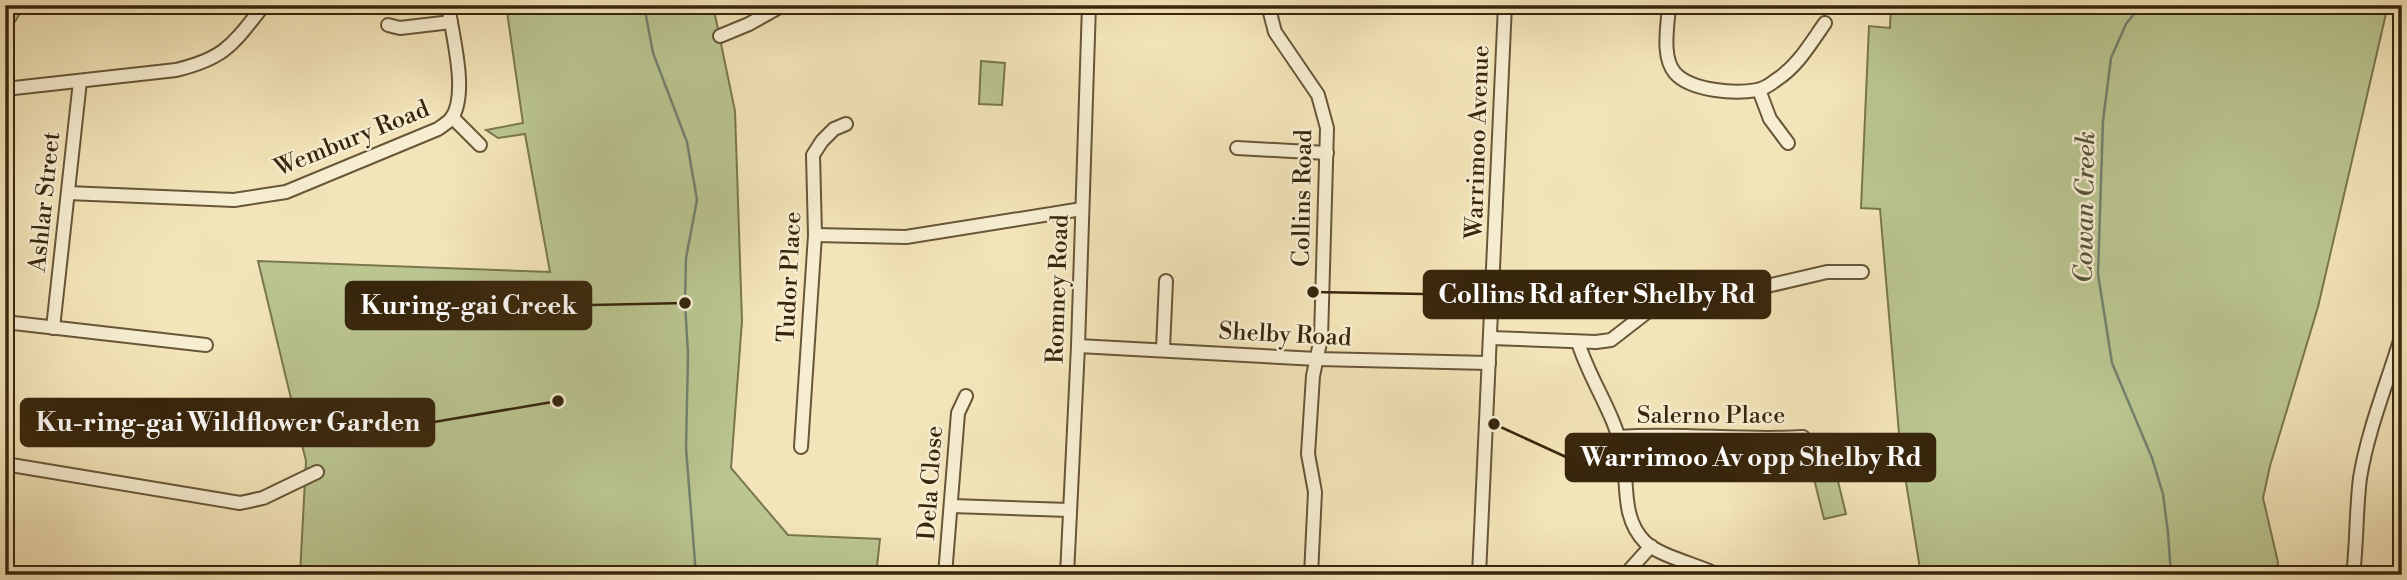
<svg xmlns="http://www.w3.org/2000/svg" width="2407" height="580" viewBox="0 0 2407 580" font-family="'Libre Bodoni',serif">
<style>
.green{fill:#bac590;stroke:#79764e;stroke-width:2}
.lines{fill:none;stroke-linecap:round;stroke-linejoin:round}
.stream{stroke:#73826d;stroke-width:2.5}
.minor-casing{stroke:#675637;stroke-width:16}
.minor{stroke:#f7eed2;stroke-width:12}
.labels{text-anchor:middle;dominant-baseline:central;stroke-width:5;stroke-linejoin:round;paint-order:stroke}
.street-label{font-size:24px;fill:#38260c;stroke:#f7eed2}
.water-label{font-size:26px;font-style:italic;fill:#56543c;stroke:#f7eed2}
.leader{fill:none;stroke:#38260c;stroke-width:2.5}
.callout-dot{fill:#38260c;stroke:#f7eed2;stroke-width:2.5}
.callout{fill:#38260c;stroke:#38260c;stroke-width:2.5}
.callout-label{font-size:26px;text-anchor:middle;font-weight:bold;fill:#fff}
</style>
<rect width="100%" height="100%" fill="#f3e5b9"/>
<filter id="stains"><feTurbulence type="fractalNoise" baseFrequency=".00286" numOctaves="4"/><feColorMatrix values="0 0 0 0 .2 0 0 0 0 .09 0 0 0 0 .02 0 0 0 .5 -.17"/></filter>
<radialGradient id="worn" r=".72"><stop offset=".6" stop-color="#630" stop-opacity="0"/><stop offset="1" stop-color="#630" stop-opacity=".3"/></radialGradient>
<g class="green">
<polygon points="5,5 12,5 21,12 9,31 5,28"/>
<polygon points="506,5 713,5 735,111 742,321 731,468 788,535 880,539 876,575 300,575 306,461 258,261 550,272 525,134 498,138 486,130 523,123"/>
<polygon points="1891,5 2388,5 2318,307 2270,466 2263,498 2278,562 2277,575 1921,575 1900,445 1880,209 1861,208 1869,26 1890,28"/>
<polygon points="981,61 1005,63 1002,105 979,104"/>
<polygon points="1835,469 1846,514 1824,519 1813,475"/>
</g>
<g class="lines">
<g class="stream">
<polyline points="644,5 653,53 687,142 697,200 686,258 685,303 688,354 686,448 696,575"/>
<polyline points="2141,5 2126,24 2111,58 2103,121 2098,274 2112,363 2152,458 2163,494 2168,533 2171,575"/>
</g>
<g class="minor-casing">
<g id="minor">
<polyline points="1268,5 1275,32 1318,95 1327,128 1321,338 1313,376 1308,454 1315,492 1311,575"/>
<path d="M1669,5c-1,20 -8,52 6,68 16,18 60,21 82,17 7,-1 14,-6 19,-10 22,-14 34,-36 49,-57"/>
<polyline points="388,25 400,28 451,22"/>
<polyline points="720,36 749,24 783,5"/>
<path d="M5,89l171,-19c50,-12 57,-26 88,-65"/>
<polyline points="1759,90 1770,119 1788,143"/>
<polyline points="452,117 480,145"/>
<polyline points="1237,148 1327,153"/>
<path d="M68,193l166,7 52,-8 152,-63c4,-3 9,-6 13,-10 18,-24 1,-85 -3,-114"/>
<polyline points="815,235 906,237 1082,209"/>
<polyline points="5,322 206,345"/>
<polyline points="53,328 80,81"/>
<polyline points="1491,338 1596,342 1611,340 1673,292 1689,286 1754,289 1827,272 1862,272"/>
<path d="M1578,342c11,37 37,72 44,109 7,30 -2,66 23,91 14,14 54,23 73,33"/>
<polyline points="1078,346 1317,359 1489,363"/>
<polyline points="1163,349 1166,281"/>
<path d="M1618,437c62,-5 123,4 185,0"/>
<polyline points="801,447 815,235 813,155 822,141 834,129 846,124"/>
<polyline points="5,464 240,503 263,498 317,472"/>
<polyline points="952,506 1069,510"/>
<polyline points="945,575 958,413 966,396"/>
<polyline points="1067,575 1078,346 1089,5"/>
<polyline points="1479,575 1505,5"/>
<polyline points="1625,575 1651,546"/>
<path d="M2353,575c4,-32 3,-65 7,-97 8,-49 28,-97 42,-144"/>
</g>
</g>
<use href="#minor" class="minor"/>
</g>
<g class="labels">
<g class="street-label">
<text transform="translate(352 139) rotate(-22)">Wembury Road</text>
<text transform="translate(1478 142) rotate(-88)">Warrimoo Avenue</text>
<text transform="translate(1303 198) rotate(-89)">Collins Road</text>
<text transform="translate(45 202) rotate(-84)">Ashlar Street</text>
<text transform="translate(790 277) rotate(-87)">Tudor Place</text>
<text transform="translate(1058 289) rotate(-88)">Romney Road</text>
<text transform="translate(1285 335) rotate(3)">Shelby Road</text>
<text x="1711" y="416">Salerno Place</text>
<text transform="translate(931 483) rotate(-86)">Dela Close</text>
</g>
<g class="water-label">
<text transform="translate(2085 207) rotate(-89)">Cowan Creek</text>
</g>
</g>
<path class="leader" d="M1313 292L1424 294M685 303L591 305M558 401L434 422M1494 424L1566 457"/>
<g class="callout-dot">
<circle cx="1313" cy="292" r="7"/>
<circle cx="685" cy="303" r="7"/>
<circle cx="558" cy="401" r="7"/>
<circle cx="1494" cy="424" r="7"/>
</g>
<g class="callout">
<rect x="1424" y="271" width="346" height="47" rx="7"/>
<rect x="346" y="282" width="245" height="47" rx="7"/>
<rect x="21" y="399" width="413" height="47" rx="7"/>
<rect x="1566" y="434" width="369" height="47" rx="7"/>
</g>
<g class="callout-label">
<text x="1597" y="303">Collins Rd after Shelby Rd</text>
<text x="469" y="314">Kuring-gai Creek</text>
<text x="228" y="431">Ku-ring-gai Wildflower Garden</text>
<text x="1751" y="466">Warrimoo Av opp Shelby Rd</text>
</g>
<rect width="2407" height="580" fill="none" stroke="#f3e5b9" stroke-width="28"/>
<rect x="7" y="7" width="2393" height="566" fill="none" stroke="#38260c" stroke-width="3.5"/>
<rect x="14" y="14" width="2379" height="552" fill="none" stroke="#38260c" stroke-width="2"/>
<rect width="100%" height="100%" filter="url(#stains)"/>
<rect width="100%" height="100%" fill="url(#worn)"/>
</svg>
